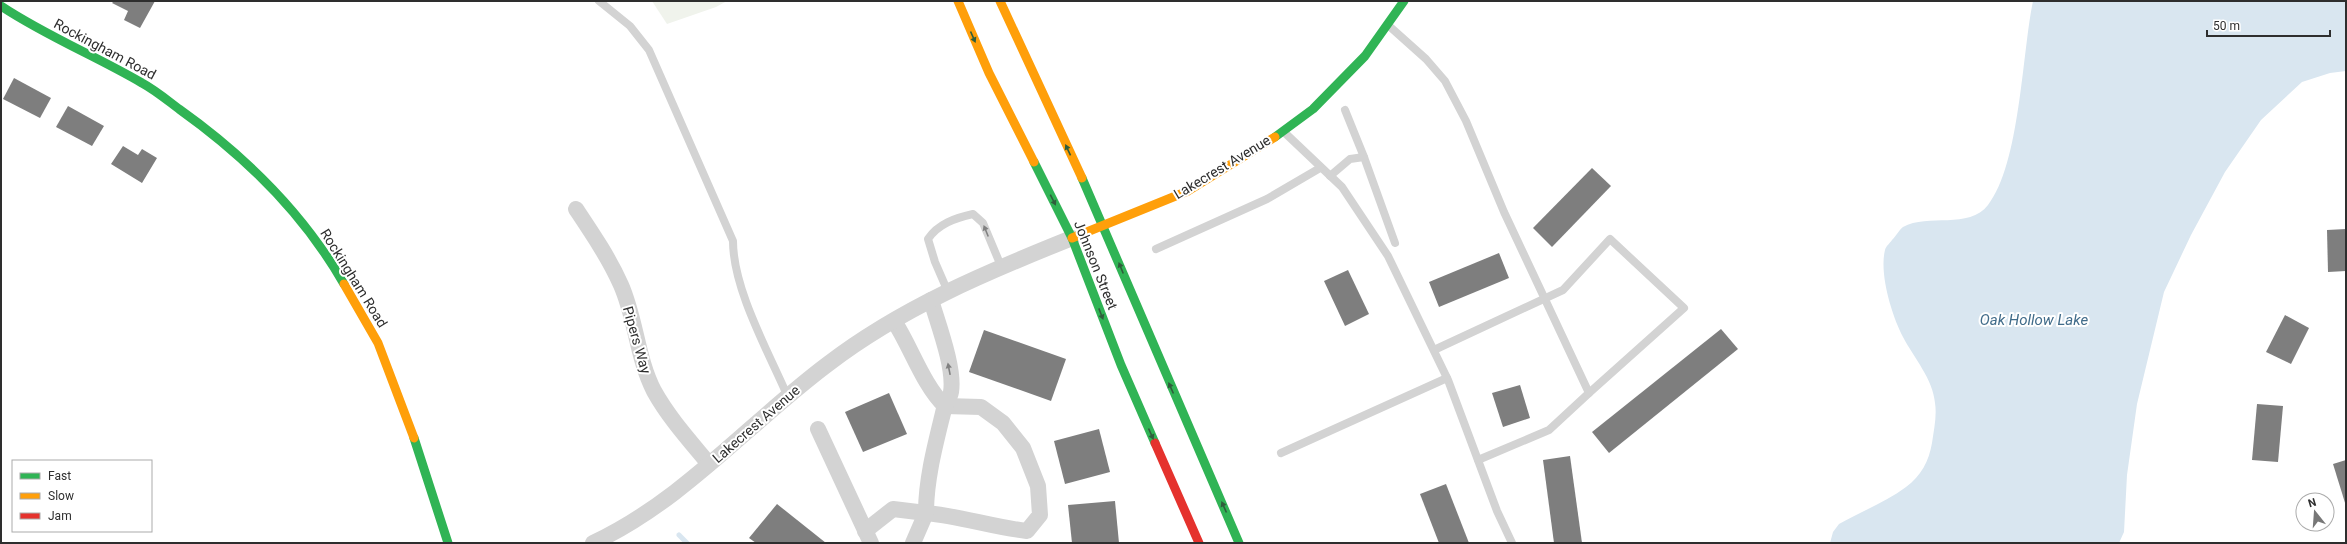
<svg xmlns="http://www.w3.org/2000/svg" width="2347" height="544" viewBox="0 0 2347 544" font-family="Roboto,sans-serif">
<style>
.green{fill:#f0f3ec}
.water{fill:#d9e6f0}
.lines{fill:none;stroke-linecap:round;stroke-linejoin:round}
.stream{stroke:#d9e6f0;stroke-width:5}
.building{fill:#7e7e7e}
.lane{stroke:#d3d3d3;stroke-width:8}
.street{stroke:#d3d3d3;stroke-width:16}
.fast{stroke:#30b455;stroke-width:9}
.slow{stroke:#ff9f0a;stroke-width:9}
.jam{stroke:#e5322d;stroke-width:9}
.oneway{fill:#2f5d3c}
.oneway2{fill:#808080}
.labels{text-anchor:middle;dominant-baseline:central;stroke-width:4;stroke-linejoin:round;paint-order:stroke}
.street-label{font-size:14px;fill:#2e2e2e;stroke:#fff}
.water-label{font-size:15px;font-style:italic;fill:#416c8a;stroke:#fff}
</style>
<rect width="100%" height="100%" fill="#fff"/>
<polygon class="green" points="652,1 727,1 716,7 667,24"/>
<path class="water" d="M2033,1h313v70l-16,2 -28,9 -41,38 -36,52 -34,63 -27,57 -27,112 -10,71 -3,57 -5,11h-289l3,-11 6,-8c21,-12 47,-22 67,-37 15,-11 23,-26 26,-44 2,-14 5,-27 3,-40 -2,-24 -21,-45 -32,-66 -11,-21 -24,-63 -18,-87 1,-4 5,-7 7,-10 4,-4 7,-10 11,-13 25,-14 66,3 85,-22 32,-41 34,-151 45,-204z"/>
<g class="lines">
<polyline class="stream" points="679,535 687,543"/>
</g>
<g class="building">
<polygon points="114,1 155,1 140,28 124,20 128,11 112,3"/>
<polygon points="14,78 51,98 40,118 3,99"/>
<polygon points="68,106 104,126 92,146 56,127"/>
<polygon points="123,146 138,155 142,149 157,158 142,183 111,164"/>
<polygon points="1592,168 1611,186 1552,247 1533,228"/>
<polygon points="2346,229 2346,271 2328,272 2327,230"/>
<polygon points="1499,253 1509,278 1439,307 1429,282"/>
<polygon points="1348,270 1369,314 1345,326 1324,281"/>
<polygon points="2285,315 2309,328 2291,364 2266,352"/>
<polygon points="1721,329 1738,349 1609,453 1592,432"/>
<polygon points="984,330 1066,359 1051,401 969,372"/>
<polygon points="1520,385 1530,418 1503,427 1492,393"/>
<polygon points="889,393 907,434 863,452 845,412"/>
<polygon points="2257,404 2283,406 2278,462 2252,460"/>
<polygon points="1099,429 1110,472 1065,484 1054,441"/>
<polygon points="1570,456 1582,543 1554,543 1543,460"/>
<polygon points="2346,460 2346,506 2333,464"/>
<polygon points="1446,484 1469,543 1439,543 1420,494"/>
<polygon points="1115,501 1119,543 1072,543 1068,505"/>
<polygon points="777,504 826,543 756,543 749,538"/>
</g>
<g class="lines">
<g class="lane">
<path d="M599,1l31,25 19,24 84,191c0,48 35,110 54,154"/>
<polyline points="1388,25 1426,59 1445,81 1466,121 1504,212 1589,393 1549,430 1478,460"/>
<polyline points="1345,110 1364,157"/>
<polyline points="1284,132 1342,187 1388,256 1448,380 1497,511 1512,543"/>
<polyline points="1330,176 1350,159 1364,157 1395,243"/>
<polyline points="1156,249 1267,199 1320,168"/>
<path d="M948,292l-13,-30 -7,-23c10,-15 27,-21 45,-25l10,9 18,43"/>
<polyline points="1434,350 1563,290 1610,239 1684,308 1589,393"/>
<polyline points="1281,453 1447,378"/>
</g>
<g class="street">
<path d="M576,209c16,24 33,49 45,76 15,34 16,73 33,106 15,27 36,50 55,73"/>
<path d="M894,321c17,26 29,64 51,85l36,1 22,16 20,25 15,38 2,29 -13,16c-35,-4 -67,-15 -101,-18l-13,30"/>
<polyline points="818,429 871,543"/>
<path d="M865,531l28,-22 33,4c0,-35 10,-71 18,-104 2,-6 6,-11 7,-17 4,-24 -13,-68 -20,-92"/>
<path d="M593,543c90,-42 156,-120 235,-179 73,-56 159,-92 244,-126"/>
</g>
<g class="fast">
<path d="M1,6c45,30 95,50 141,77 13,7 25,17 37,26 66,47 125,105 165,175"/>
<polyline points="1275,137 1313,109 1365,56 1404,1"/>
<polyline points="1034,162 1072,238 1121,365 1155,443"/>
<polyline points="1082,178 1239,543"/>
<polyline points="414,438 448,543"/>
</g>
<g class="slow">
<polyline points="958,1 989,73 1034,162"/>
<polyline points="1000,1 1082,178"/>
<polyline points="1072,238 1188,191 1275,137"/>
<polyline points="344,284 378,343 414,438"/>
</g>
<polyline class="jam" points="1155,443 1199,543"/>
</g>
<defs><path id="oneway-solid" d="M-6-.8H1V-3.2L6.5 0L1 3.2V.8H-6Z"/></defs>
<g class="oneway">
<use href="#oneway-solid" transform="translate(973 37) rotate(66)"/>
<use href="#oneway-solid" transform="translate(1068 150) rotate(-115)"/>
<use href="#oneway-solid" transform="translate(1053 200) rotate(63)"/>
<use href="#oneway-solid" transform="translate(1121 268) rotate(-112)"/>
<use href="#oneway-solid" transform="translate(1101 314) rotate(69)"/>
<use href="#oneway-solid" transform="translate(1171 388) rotate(-114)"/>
<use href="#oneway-solid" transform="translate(1151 434) rotate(66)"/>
<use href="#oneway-solid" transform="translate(1224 507) rotate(-114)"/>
</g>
<g class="oneway2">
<use href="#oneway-solid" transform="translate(986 231) rotate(-112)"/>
<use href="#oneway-solid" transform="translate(949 369) rotate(-101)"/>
</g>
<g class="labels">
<g class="street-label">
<text transform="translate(105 49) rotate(28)">Rockingham Road</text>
<text transform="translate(1222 167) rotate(-31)">Lakecrest Avenue</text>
<text transform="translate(1096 265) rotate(68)">Johnson Street</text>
<text transform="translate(354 278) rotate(58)">Rockingham Road</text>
<text transform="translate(637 340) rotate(74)">Pipers Way</text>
<text transform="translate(756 424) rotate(-41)">Lakecrest Avenue</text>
</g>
<g class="water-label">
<text x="2034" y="320">Oak Hollow Lake</text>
</g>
</g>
<rect width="2347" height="544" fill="none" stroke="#2e2e2e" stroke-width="4"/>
<rect x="12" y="460" width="140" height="72" fill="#ffffff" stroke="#ababab"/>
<rect x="20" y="473" width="20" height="6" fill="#30b455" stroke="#ababab"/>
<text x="48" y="480" font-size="12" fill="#2e2e2e">Fast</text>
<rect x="20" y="493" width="20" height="6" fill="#ff9f0a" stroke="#ababab"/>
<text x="48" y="500" font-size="12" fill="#2e2e2e">Slow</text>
<rect x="20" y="513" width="20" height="6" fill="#e5322d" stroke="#ababab"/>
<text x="48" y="520" font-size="12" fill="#2e2e2e">Jam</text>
<g transform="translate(2315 512) rotate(343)"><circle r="19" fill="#ffffff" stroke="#ababab"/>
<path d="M0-3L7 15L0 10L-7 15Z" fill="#777777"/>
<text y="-6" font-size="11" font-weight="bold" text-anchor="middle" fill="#2e2e2e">N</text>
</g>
<path d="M2207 30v6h123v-6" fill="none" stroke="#2e2e2e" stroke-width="2"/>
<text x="2213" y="30" font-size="12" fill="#2e2e2e" stroke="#ffffff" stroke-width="3" paint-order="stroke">50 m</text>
</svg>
